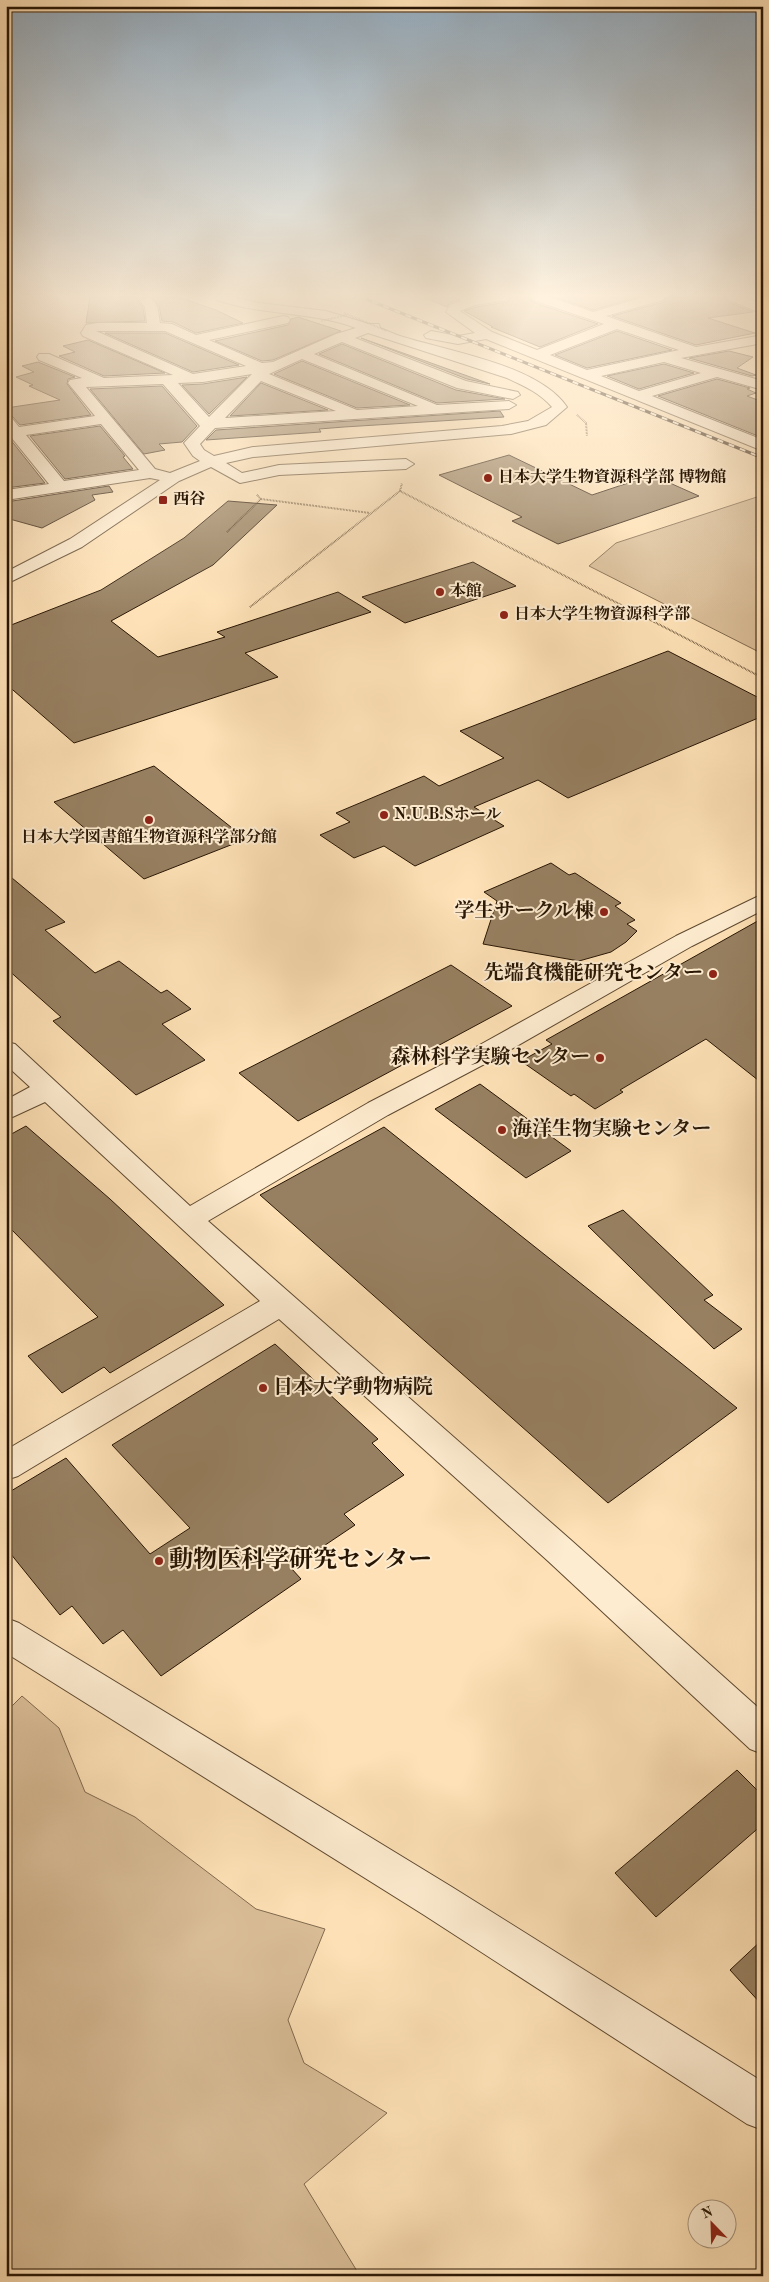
<svg xmlns="http://www.w3.org/2000/svg" width="769" height="2282" viewBox="0 0 769 2282" font-family="'Old Standard TT','Noto Serif JP',serif">
<style>
.green{fill:#dabe98;stroke:#816a4e}
.building{fill:#978061;stroke:#281604}
.lines{fill:none;stroke-linecap:round;stroke-linejoin:round}
.minor-casing{stroke:#5e4930;stroke-width:2}
.path{stroke:#281604;stroke-width:2;stroke-dasharray:0.5 1;stroke-linecap:butt}
.minor{fill:#feecd0;fill-rule:evenodd}
.rail-casing{stroke:#281604;stroke-width:3}
.rail{stroke:#feecd0;stroke-width:2;stroke-dasharray:6;stroke-linecap:butt}
.path-bridge{stroke:#281604;stroke-width:2;stroke-dasharray:0.5 1;stroke-linecap:butt}
.poi-dot{fill:#8f2418;stroke:#feecd0;stroke-width:2}
.labels{text-anchor:middle;dominant-baseline:central;stroke-width:4;stroke-linejoin:round;paint-order:stroke}
.far-poi-label{font-size:16px;font-weight:bold;fill:#281604;stroke:#feecd0;text-anchor:start}
.poi-label{font-size:20px;font-weight:bold;fill:#281604;stroke:#feecd0;text-anchor:end}
.near-poi-label{font-size:24px;font-weight:bold;fill:#281604;stroke:#feecd0;text-anchor:start}
</style>
<rect width="100%" height="100%" fill="#fee1b6"/>
<filter id="stains"><feTurbulence type="fractalNoise" baseFrequency=".004" numOctaves="4"/><feColorMatrix values="0 0 0 0 .2 0 0 0 0 .09 0 0 0 0 .02 0 0 0 .5 -.17"/></filter>
<radialGradient id="worn" r=".72"><stop offset=".6" stop-color="#630" stop-opacity="0"/><stop offset="1" stop-color="#630" stop-opacity=".3"/></radialGradient>
<g class="green">
<polygon points="763,495 763,654 589,566 616,543"/>
<polygon points="22,1696 59,1728 85,1792 135,1817 256,1909 325,1929 288,2020 304,2063 387,2113 304,2184 360,2276 6,2276 6,1712"/>
</g>
<g class="building">
<polygon points="90,297 143,297 138,301 143,308 145,321 86,323"/>
<polygon points="151,297 178,297 216,310 243,323 196,333 173,322 162,321 159,306"/>
<polygon points="423,297 454,297 457,300 449,303 447,307"/>
<polygon points="511,297 530,297 532,302 598,324 540,347 491,327 493,327 464,311 476,307 508,302"/>
<polygon points="555,297 639,297 593,310"/>
<polygon points="666,297 726,297 728,302 753,312 708,318 755,333 696,345 612,316 664,302"/>
<polygon points="298,317 341,331 273,360 262,361 215,341 288,325 291,319"/>
<polygon points="617,331 672,350 587,368 555,355"/>
<polygon points="105,333 165,333 239,365 193,372"/>
<polygon points="361,338 490,384 467,379"/>
<polygon points="88,340 165,373 104,376 59,356 75,352 63,346"/>
<polygon points="342,344 456,390 505,399 437,403 319,354"/>
<polygon points="729,351 753,357 737,368 756,375 752,376 689,358"/>
<polygon points="302,361 410,405 357,408 274,374"/>
<polygon points="38,362 75,377 68,379 67,384 91,415 20,425 12,416 6,414 6,408 60,400 29,386 33,385 16,377 34,372 22,366"/>
<polygon points="664,364 694,373 639,389 607,376"/>
<polygon points="247,377 209,414 182,385 203,384"/>
<polygon points="717,379 750,388 747,389 756,393 747,396 763,402 763,438 658,396"/>
<polygon points="261,383 328,410 230,416"/>
<polygon points="162,386 197,426 182,442 159,444 165,450 144,454 90,389"/>
<polygon points="500,411 504,417 344,427 319,429 321,432 206,440 216,430"/>
<polygon points="100,426 125,456 123,457 133,469 65,479 30,436"/>
<polygon points="6,434 45,483 6,488"/>
<polygon points="509,455 592,495 652,475 699,496 558,544 512,521 522,517 439,475"/>
<polygon points="109,486 113,492 92,495 95,500 42,528 6,518 6,502"/>
<polygon points="228,501 277,505 213,565 111,621 158,657 225,637 217,632 338,592 371,612 245,653 278,677 74,743 6,684 6,627 101,590 184,538"/>
<polygon points="473,562 516,586 405,623 362,597"/>
<polygon points="668,651 763,700 763,716 568,798 538,780 474,807 504,826 415,866 384,846 354,858 320,835 350,822 336,813 424,776 439,786 504,758 460,731"/>
<polygon points="154,766 246,839 144,879 54,802"/>
<polygon points="551,863 569,875 575,873 621,903 615,906 635,920 627,924 637,931 626,942 611,952 579,961 483,944 497,901 484,892"/>
<polygon points="6,873 65,922 45,930 95,973 119,961 161,993 167,990 191,1009 162,1024 205,1060 136,1095 53,1021 61,1017 6,968"/>
<polygon points="763,918 763,1084 706,1039 620,1090 623,1092 595,1109 574,1094 571,1096 521,1061 552,1044 546,1040"/>
<polygon points="451,965 512,1006 298,1121 239,1073"/>
<polygon points="480,1084 571,1151 526,1178 435,1109"/>
<polygon points="26,1126 110,1199 224,1305 110,1373 104,1367 62,1393 28,1356 98,1317 6,1224 6,1137"/>
<polygon points="384,1127 676,1359 737,1408 608,1503 260,1195"/>
<polygon points="623,1210 713,1295 704,1300 742,1329 714,1349 588,1226"/>
<polygon points="275,1344 378,1439 372,1443 404,1475 344,1514 355,1525 291,1568 301,1579 161,1676 123,1630 103,1644 72,1606 60,1615 6,1548 6,1494 66,1458 150,1554 190,1528 112,1445"/>
<polygon points="737,1770 763,1796 763,1824 656,1917 615,1873"/>
<polygon points="763,1939 763,2006 730,1970"/>
</g>
<g class="lines">
<g class="minor-casing">
<g id="minor">
<path d="M146,297c13,3 12,15 14,26l12,1 24,11 87,-19 5,1 2,3 -2,3 -79,17 53,23 11,-1 63,-28 20,-6c-45,-17 -93,-12 -139,-28l-1,-3h17l27,6 66,8 43,13h10l1,4 17,7c48,16 141,29 170,72l-21,18 -35,9 -258,23 -27,6 16,10 37,-8 127,-6 8,5 -8,5 -127,6 -39,8 -29,-16 -32,14 -97,66 -76,37v-12l64,-33 90,-59 -10,-2 -144,22v-10l43,-6 -42,-52 -1,-16 5,1 8,10 76,-11 -27,-33 2,-3 12,-2 -43,-18 -2,-3 2,-3h10l55,24 69,-3 -90,-39 -2,-3 5,-8 11,-2h50l-2,-16 -5,-6zM96,331h69l81,35 -53,8zM368,333l139,45c17,8 33,15 45,29l-24,14 -26,5 -249,21 -39,9 -10,-6 -4,-6 15,-16 294,-19 7,-4 -7,-4 -72,4 -123,-51 28,-12 115,46 56,11 7,-4 -2,-3 -52,-11 -111,-43zM302,359l116,47 -61,4 -88,-36zM252,374l-43,43 -31,-34 25,-1zM261,381l75,30 -111,7zM163,384l37,42 -16,17 9,13 7,5 -30,12 -15,-4 -69,-82zM101,424l38,46 -75,11 -38,-46z"/>
<path d="M456,297h53l-1,3 -33,5 -15,6 32,21 45,18 67,-26 -71,-24 -1,-3h18l43,15 52,-15h19l-1,3 -57,16 90,31 67,-12v8l-82,15 82,23v9l-46,-13 -65,19 111,44v11l-277,-112 -28,5 -32,-6 -2,-3 7,-4 27,5 17,-3 -29,-21 4,-7 11,-4zM617,329l62,21 -92,20 -37,-15zM664,362l37,11 -62,18 -38,-15z"/>
<polygon points="728,297 744,297 763,305 763,314 729,300"/>
<polygon points="763,894 763,910 692,946 494,1059 388,1115 208,1221 572,1541 763,1712 763,1754 750,1749 548,1561 279,1319 18,1476 6,1480 6,1450 260,1301 45,1102 6,1120 6,1100 30,1087 6,1065 6,1042 15,1044 190,1206 368,1103 476,1047 676,936"/>
<polygon points="6,1618 19,1623 452,1887 763,2082 763,2130 747,2124 424,1915 6,1653"/>
</g>
</g>
<g class="path">
<polyline points="345,300 358,297"/>
<polyline points="577,415 586,423 587,436"/>
<polyline points="400,491 763,678"/>
<polyline points="257,495 261,499 370,513"/>
<polyline points="227,532 261,499"/>
<polyline points="250,607 400,491 402,483"/>
</g>
<use href="#minor" class="minor"/>
<g class="rail-casing">
<polyline id="rail" points="361,297 763,458"/>
</g>
<use href="#rail" class="rail"/>
<g class="path-bridge">
<polyline points="344,313 387,331"/>
<polyline points="321,321 347,315"/>
</g>
</g>
<linearGradient id="sky" x2="0" y2="1"><stop stop-color="#93aabc"/><stop offset="0.48" stop-color="#fff2de"/><stop offset="1" stop-color="#fff2de" stop-opacity="0"/></linearGradient>
<rect width="769" height="616" fill="url(#sky)"/>
<g class="poi-dot">
<circle cx="488" cy="478" r="5"/>
<rect x="158" y="495" width="10" height="10" rx="2.5"/>
<circle cx="440" cy="592" r="5"/>
<circle cx="504" cy="615" r="5"/>
<circle cx="384" cy="815" r="5"/>
<circle cx="149" cy="820" r="5"/>
<circle cx="604" cy="912" r="5"/>
<circle cx="713" cy="974" r="5"/>
<circle cx="600" cy="1058" r="5"/>
<circle cx="502" cy="1130" r="5"/>
<circle cx="263" cy="1388" r="5"/>
<circle cx="159" cy="1561" r="5"/>
</g>
<g class="labels">
<g class="far-poi-label">
<text x="498" y="478">日本大学生物資源科学部 博物館</text>
<text x="173" y="500">西谷</text>
<text x="450" y="592">本館</text>
<text x="514" y="615">日本大学生物資源科学部</text>
<text x="394" y="815">N.U.B.Sホール</text>
<text x="149" y="838" text-anchor="middle">日本大学図書館生物資源科学部分館</text>
</g>
<g class="poi-label">
<text x="594" y="912">学生サークル棟</text>
<text x="703" y="974">先端食機能研究センター</text>
<text x="590" y="1058">森林科学実験センター</text>
<text x="512" y="1130" text-anchor="start">海洋生物実験センター</text>
<text x="273" y="1388" text-anchor="start">日本大学動物病院</text>
</g>
<g class="near-poi-label">
<text x="169" y="1561">動物医科学研究センター</text>
</g>
</g>
<rect width="769" height="2282" fill="none" stroke="#fee1b6" stroke-width="25"/>
<rect x="8" y="8" width="754" height="2267" fill="none" stroke="#281604" stroke-width="2.5"/>
<rect x="12" y="12" width="744" height="2257" fill="none" stroke="#281604"/>
<g transform="translate(712 2224) rotate(337)"><circle r="24" fill="#feecd0" stroke="#a8967e"/>
<path d="M0-4L9 19L0 12L-9 19Z" fill="#8f2418"/>
<text y="-8" font-size="14" font-weight="bold" text-anchor="middle" fill="#281604">N</text>
</g>
<rect width="100%" height="100%" filter="url(#stains)"/>
<rect width="100%" height="100%" fill="url(#worn)"/>
</svg>
